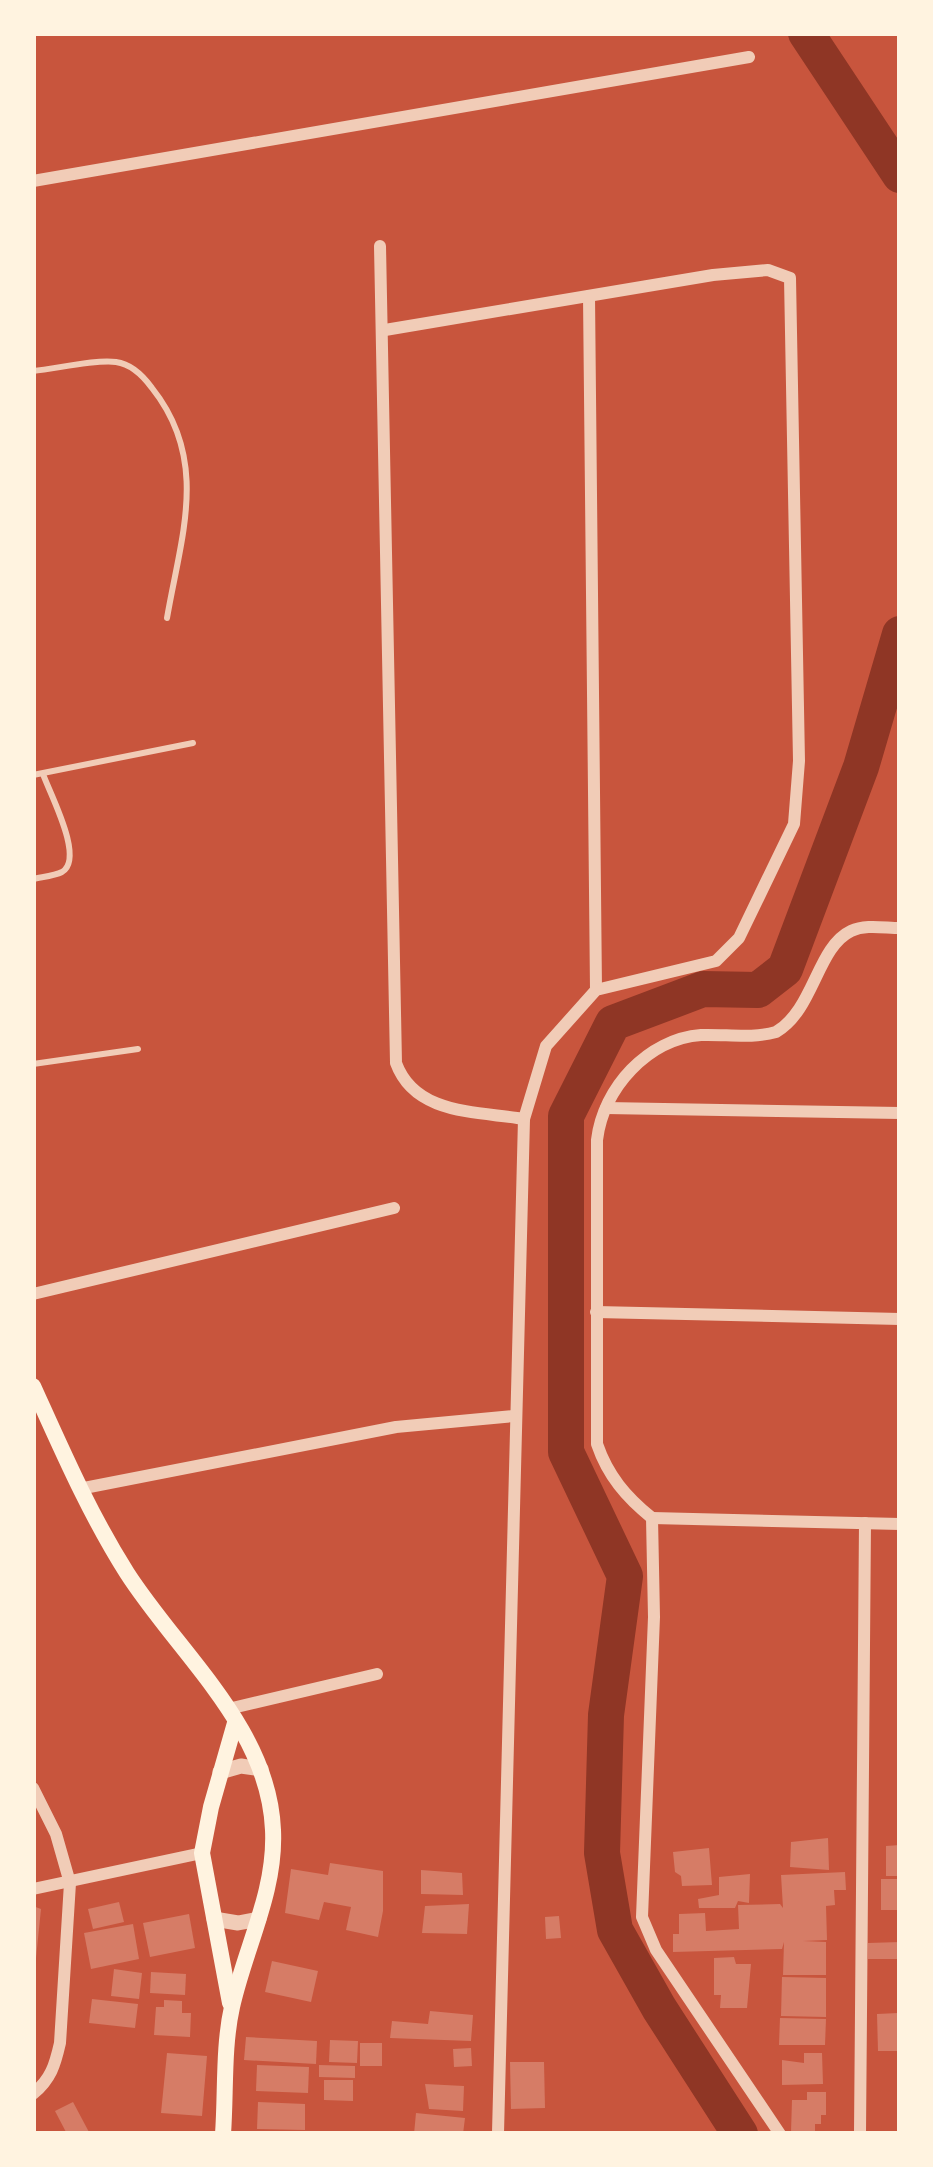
<svg xmlns="http://www.w3.org/2000/svg" width="933" height="2167" viewBox="0 0 933 2167" font-family="'Fira Sans Condensed',sans-serif">
<style>
.lines{fill:none;stroke-linecap:round;stroke-linejoin:round}
.river{stroke:#8f3625;stroke-width:36}
.building{fill:#d67c66}
.service{stroke:#f1ccb7;stroke-width:6}
.minor{stroke:#f1ccb7;stroke-width:12}
.tertiary{stroke:#f1ccb7;stroke-width:15}
.secondary{stroke:#fff3e0;stroke-width:16}
</style>
<rect width="100%" height="100%" fill="#c8553d"/>
<g class="lines">
<g class="river">
<polyline points="806,33 900,175"/>
<polyline points="740,2134 659,2008 615,1930 602,1853 606,1715 625,1576 566,1452 566,1116 613,1023 703,989 758,990 785,969 861,767 900,634"/>
</g>
</g>
<g class="building">
<polygon points="828,1838 829,1870 790,1867 791,1842"/>
<polygon points="900,1845 900,1876 886,1876 886,1846"/>
<polygon points="709,1848 712,1885 682,1886 681,1876 675,1872 673,1852"/>
<polygon points="330,1863 383,1871 383,1911 378,1937 346,1930 351,1907 324,1902 319,1920 285,1913 291,1869 328,1875"/>
<polygon points="421,1870 462,1873 463,1895 421,1894"/>
<polygon points="845,1872 846,1890 834,1890 835,1905 826,1906 827,1940 803,1941 826,1942 826,1975 783,1975 784,1942 782,1949 673,1952 673,1934 679,1934 679,1914 705,1913 706,1931 739,1929 738,1905 780,1904 783,1908 781,1875"/>
<polygon points="750,1874 749,1903 738,1901 735,1908 699,1908 698,1899 719,1895 719,1877"/>
<rect x="881" y="1879" width="19" height="31"/>
<polygon points="119,1902 124,1922 93,1929 88,1909"/>
<polygon points="469,1904 467,1934 422,1933 425,1906"/>
<polygon points="33,1906 41,1909 36,1958 33,1958"/>
<polygon points="189,1914 195,1948 150,1957 143,1923"/>
<polygon points="559,1916 561,1938 546,1939 545,1917"/>
<polygon points="133,1924 139,1959 91,1969 84,1933"/>
<polygon points="900,1942 900,1959 868,1959 868,1943"/>
<polygon points="734,1957 736,1964 751,1964 747,2008 720,2008 721,1995 714,1995 714,1958"/>
<polygon points="272,1961 318,1971 311,2002 265,1992"/>
<polygon points="114,1969 142,1973 139,1999 111,1996"/>
<polygon points="151,1972 186,1974 185,1995 150,1993"/>
<polygon points="782,1977 826,1978 826,2017 781,2016"/>
<polygon points="92,1999 138,2004 135,2028 89,2023"/>
<polygon points="164,2000 182,2001 182,2013 191,2013 190,2037 154,2035 156,2007 164,2007"/>
<polygon points="430,2011 473,2015 471,2041 390,2038 392,2021 428,2024"/>
<polygon points="898,2013 900,2051 878,2051 877,2014"/>
<polygon points="780,2018 826,2019 825,2045 779,2045"/>
<polygon points="246,2037 317,2041 316,2064 244,2060"/>
<polygon points="330,2040 358,2041 357,2063 329,2062"/>
<rect x="360" y="2043" width="22" height="23"/>
<polygon points="471,2048 472,2066 454,2067 453,2049"/>
<polygon points="167,2053 207,2056 202,2116 161,2113"/>
<polygon points="804,2053 822,2053 823,2084 782,2085 782,2060 804,2063"/>
<polygon points="510,2062 544,2062 545,2108 511,2109"/>
<polygon points="257,2065 309,2067 308,2093 256,2091"/>
<polygon points="319,2065 355,2066 355,2078 319,2077"/>
<polygon points="324,2080 353,2080 353,2101 324,2100"/>
<polygon points="425,2084 464,2086 463,2111 429,2109"/>
<polygon points="807,2092 826,2092 826,2115 821,2115 821,2124 815,2124 815,2133 791,2132 792,2100 807,2100"/>
<polygon points="73,2102 90,2134 67,2134 55,2111"/>
<polygon points="258,2102 305,2104 305,2130 257,2129"/>
<polygon points="416,2113 465,2118 463,2134 414,2134"/>
</g>
<g class="lines">
<g class="service">
<path d="M33,371c23,-2 62,-12 83,-9 15,2 28,15 36,26 58,73 29,148 15,230"/>
<polyline points="33,775 193,743"/>
<path d="M33,879c8,-2 21,-3 29,-7 23,-13 -12,-78 -19,-98"/>
<polyline points="33,1064 138,1049"/>
</g>
<g class="minor">
<polyline points="33,181 749,57"/>
<path d="M380,246l16,817c19,52 80,48 128,56"/>
<polyline points="589,296 596,990"/>
<polyline points="385,330 713,275 768,270 790,278 799,761 794,824 739,938 716,961 596,990 546,1046 524,1119 498,2133"/>
<polyline points="606,1108 900,1113"/>
<polyline points="33,1294 394,1208"/>
<polyline points="596,1312 900,1319"/>
<polyline points="79,1489 396,1427 514,1416"/>
<polyline points="652,1518 900,1524"/>
<polyline points="228,1709 377,1674"/>
<path d="M33,1788l23,46 14,49 -10,160c-5,22 -9,36 -27,51"/>
<polyline points="33,1889 202,1853"/>
<path d="M780,2134l-124,-184 -14,-33 12,-300 -2,-99c-26,-21 -44,-42 -55,-74v-304c6,-52 51,-101 104,-105 25,-1 51,4 75,-3 38,-22 41,-85 75,-101 15,-7 33,-3 49,-3"/>
<polyline points="860,2134 865,1523"/>
</g>
<g class="tertiary">
<polyline points="220,1772 241,1766 261,1769"/>
<polyline points="214,1919 238,1923 259,1919"/>
</g>
<g class="secondary">
<path d="M33,1386c29,64 56,127 94,187 52,81 142,155 146,257 3,62 -28,118 -41,177 -9,40 -6,86 -9,127"/>
<polyline points="230,2003 202,1853 211,1807 235,1723"/>
</g>
</g>
<rect width="933" height="2167" fill="none" stroke="#fff3e0" stroke-width="72"/>
</svg>
